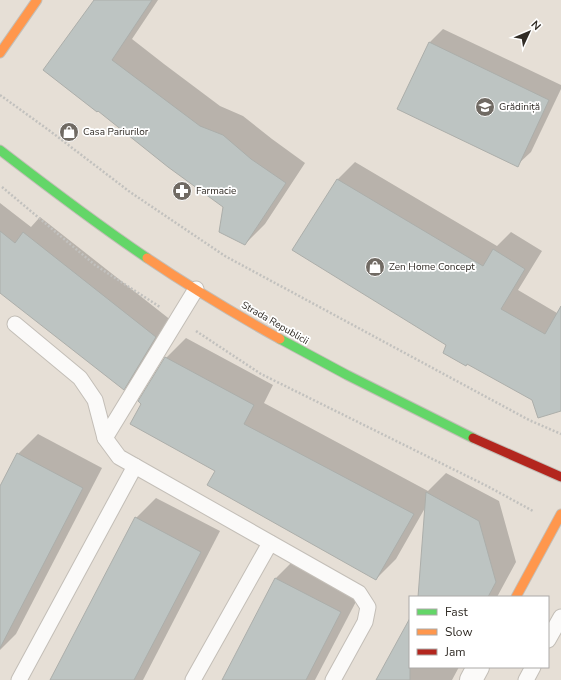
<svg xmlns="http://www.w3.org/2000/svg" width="561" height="680" viewBox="0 0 561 680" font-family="'Nunito Sans',sans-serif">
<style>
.shadow{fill:#0003}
.building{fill:#bdc4c2;stroke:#acaeaa}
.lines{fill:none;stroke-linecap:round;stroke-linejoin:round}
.lane-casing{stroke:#c3beb7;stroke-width:17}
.street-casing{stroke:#c3beb7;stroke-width:24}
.fast-casing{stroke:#c3beb7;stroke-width:11}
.slow-casing{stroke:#c3beb7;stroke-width:11}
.jam-casing{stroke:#c3beb7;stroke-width:11}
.path{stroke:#c2c1be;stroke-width:2.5;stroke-dasharray:2 2;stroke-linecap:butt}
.lane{stroke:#fbfaf9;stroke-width:15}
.street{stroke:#fbfaf9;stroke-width:22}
.fast{stroke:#63d668;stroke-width:9}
.slow{stroke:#ff974d;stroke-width:9}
.jam{stroke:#b3261e;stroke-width:9}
.labels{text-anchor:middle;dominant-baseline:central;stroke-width:3.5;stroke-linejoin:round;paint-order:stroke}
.poi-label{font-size:10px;fill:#302b25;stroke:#fff;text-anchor:start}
.street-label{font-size:10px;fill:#302b25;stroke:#fff}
</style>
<rect width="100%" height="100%" fill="#e6dfd6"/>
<g class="shadow">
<polygon points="95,0 158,0 132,39 164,64 220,106 243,116 272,139 305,163 265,224 245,244 225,207 98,109"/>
<polygon points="443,29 561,85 561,89 531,152 517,165 429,43"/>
<polygon points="355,162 497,246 511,232 542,251 518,290 557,313 561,307 561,410 532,399 448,344 337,180"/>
<polygon points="0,203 31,227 40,217 172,321 140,373 124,389 0,291"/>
<polygon points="186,338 273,385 264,403 428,491 446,473 499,501 516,562 497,597 419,597 425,508 396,559 376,579 216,471 166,358"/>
<polygon points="38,434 102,468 16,634 0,650 0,489 18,454"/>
<polygon points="156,498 220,531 143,680 51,680 136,518"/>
<polygon points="296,558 361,592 315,680 223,680 276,578"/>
<polygon points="410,620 410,667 459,667 452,680 378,680"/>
</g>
<g class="building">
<polygon points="94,0 152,0 112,60 200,126 223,135 251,159 286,183 245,245 219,232 223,207 168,167 98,111 97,112 43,70"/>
<polygon points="429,42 549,100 518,167 397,109"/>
<polygon points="337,179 483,266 493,249 525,269 501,309 545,334 561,306 561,411 538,418 532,400 467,364 466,366 443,353 446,345 292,250"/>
<polygon points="0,231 15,243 23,232 156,337 124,390 0,293"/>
<polygon points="165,357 254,405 244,424 414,514 376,580 207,485 215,471 130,424 141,404 138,401"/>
<polygon points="17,453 83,488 0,648 0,486"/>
<polygon points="426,492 479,521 496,582 488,597 418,597"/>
<polygon points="135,517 201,552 134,680 50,680"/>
<polygon points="275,578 341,612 306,680 222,680"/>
<polygon points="410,618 410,680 376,680"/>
</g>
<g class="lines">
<g class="lane-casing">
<g id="lane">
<polyline points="15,324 80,378 95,400 105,438 119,457 359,593 368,607 365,622 333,680"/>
<polyline points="105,438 196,289"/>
<polyline points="548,640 561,617"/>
<polyline points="19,680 135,466"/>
<polyline points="193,680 270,543"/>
<polyline points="526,680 533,667"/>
</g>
</g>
<g class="street-casing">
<polyline id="street" points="471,680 478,667"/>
</g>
<g class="fast-casing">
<g id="fast">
<path d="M0,150c48,37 97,74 147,108"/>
<polyline points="280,339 347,375 473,438"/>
</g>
</g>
<g class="slow-casing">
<g id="slow">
<polyline points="0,53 37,0"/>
<path d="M147,258c43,29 88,56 133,81"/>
<polyline points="516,597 561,514"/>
</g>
</g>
<g class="jam-casing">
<polyline id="jam" points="473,438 561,477"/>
</g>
<g class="path">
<polyline points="0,95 50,131 130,192 225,256 529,420 561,434"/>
<polyline points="2,187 95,265 160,307"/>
<polyline points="196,331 261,374 487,486 533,511"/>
</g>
<use href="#lane" class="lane"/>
<use href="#street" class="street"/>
<use href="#fast" class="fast"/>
<use href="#slow" class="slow"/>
<use href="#jam" class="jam"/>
</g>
<defs>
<g id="school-disc" transform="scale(1)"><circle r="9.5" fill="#706a63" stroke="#fff"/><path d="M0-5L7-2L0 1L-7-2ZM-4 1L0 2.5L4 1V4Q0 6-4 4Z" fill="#fff"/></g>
<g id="shop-disc" transform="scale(1)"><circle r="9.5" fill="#706a63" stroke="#fff"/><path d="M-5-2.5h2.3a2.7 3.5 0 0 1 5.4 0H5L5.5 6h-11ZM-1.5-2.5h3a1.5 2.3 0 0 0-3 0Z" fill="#fff"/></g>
<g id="pharmacy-disc" transform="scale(1)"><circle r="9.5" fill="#706a63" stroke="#fff"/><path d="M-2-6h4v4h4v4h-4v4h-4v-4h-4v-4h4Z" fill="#fff"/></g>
</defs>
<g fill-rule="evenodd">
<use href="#school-disc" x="485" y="107"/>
<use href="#shop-disc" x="69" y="132"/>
<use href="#pharmacy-disc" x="182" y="191"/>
<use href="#shop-disc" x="375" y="267"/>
</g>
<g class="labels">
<g class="poi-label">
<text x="499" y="107">Grădiniță</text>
<text x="83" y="132">Casa Pariurilor</text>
<text x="196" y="191">Farmacie</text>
<text x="389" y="267">Zen Home Concept</text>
</g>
<g class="street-label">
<text transform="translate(275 323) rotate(30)">Strada Republicii</text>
</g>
</g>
<rect x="409" y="596" width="140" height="72" fill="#ffffff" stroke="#acaaa8"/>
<rect x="417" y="609" width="20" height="6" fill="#63d668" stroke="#acaaa8"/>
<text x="445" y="616" font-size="12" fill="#302b25">Fast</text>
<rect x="417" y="629" width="20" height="6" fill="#ff974d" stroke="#acaaa8"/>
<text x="445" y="636" font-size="12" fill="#302b25">Slow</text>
<rect x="417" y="649" width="20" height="6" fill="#b3261e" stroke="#acaaa8"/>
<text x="445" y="656" font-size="12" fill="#302b25">Jam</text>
<g transform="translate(529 32) rotate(46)" stroke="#ffffff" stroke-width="3" paint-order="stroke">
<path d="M0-3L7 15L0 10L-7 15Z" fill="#302b25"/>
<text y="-6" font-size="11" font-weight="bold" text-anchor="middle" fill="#302b25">N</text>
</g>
</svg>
